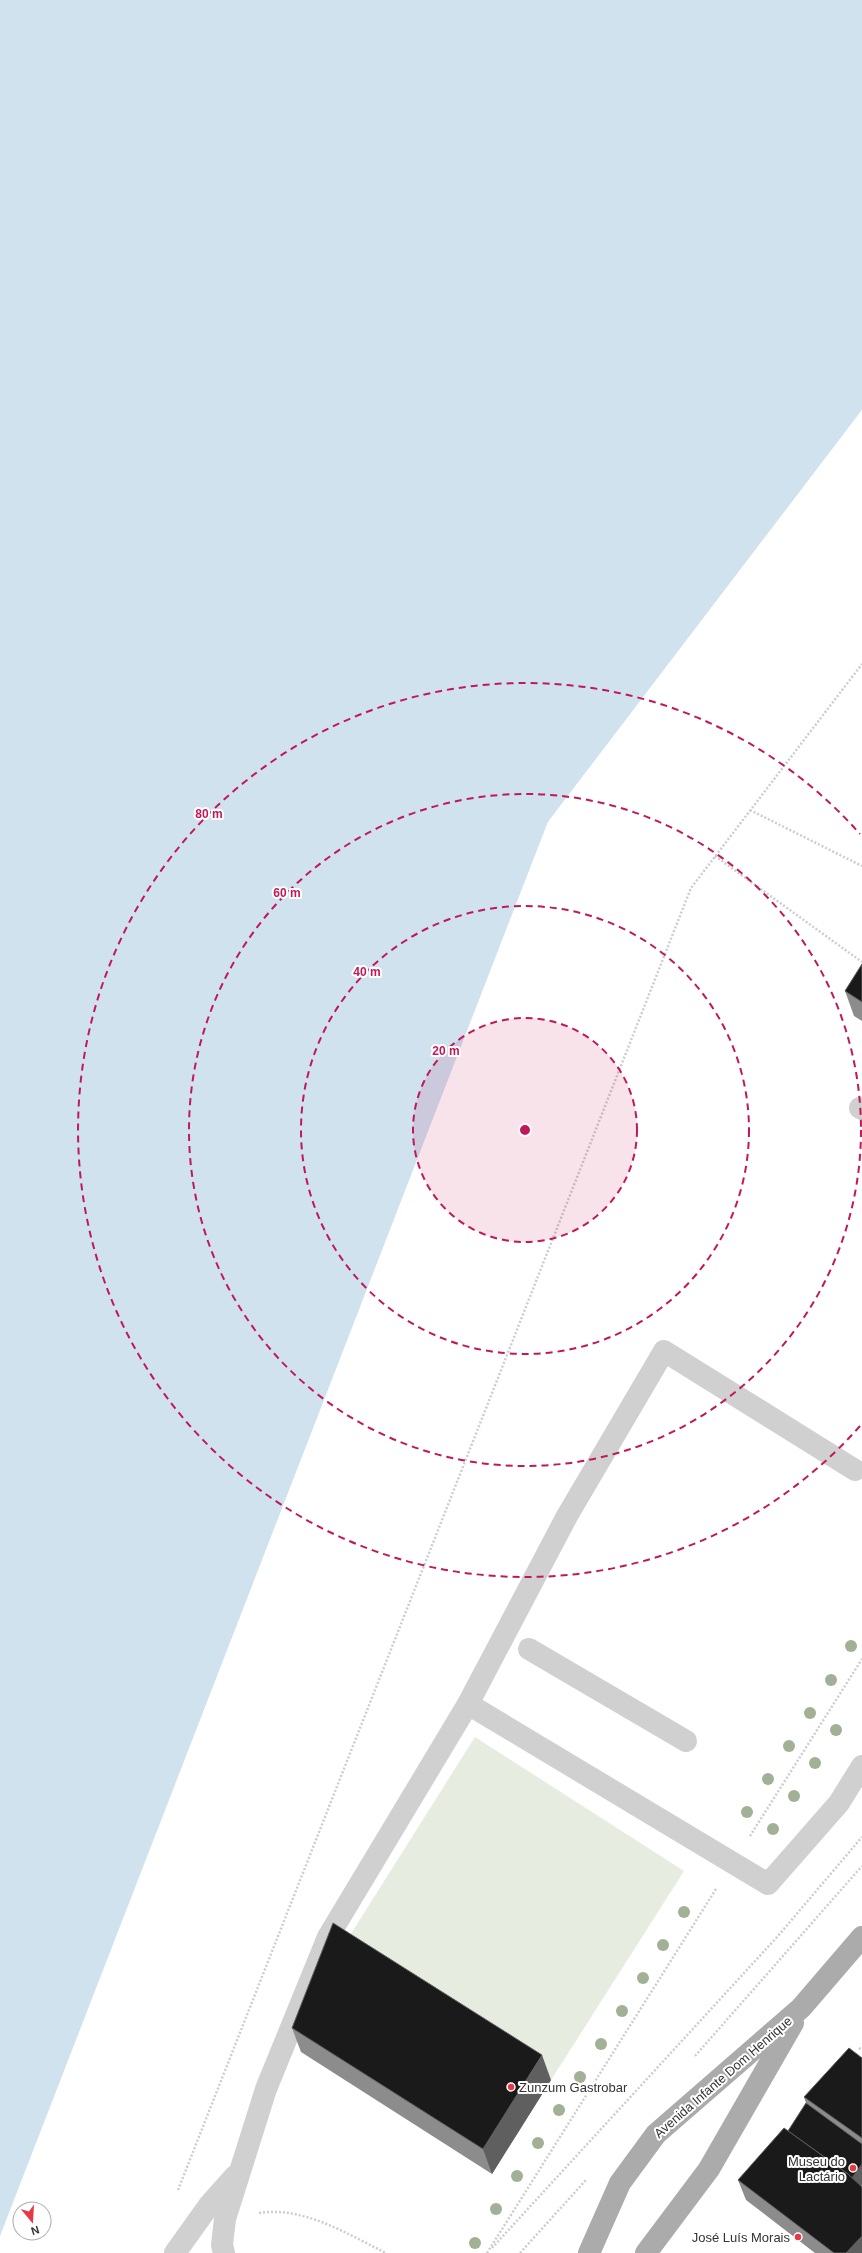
<svg xmlns="http://www.w3.org/2000/svg" width="862" height="2253" viewBox="0 0 862 2253" font-family="Arial,sans-serif">
<style>
.green{fill:#e6ecdf}
.water{fill:#cfe2ee}
.pier{fill:#fff}
.lines{fill:none;stroke-linecap:round;stroke-linejoin:round}
.path{stroke:#cdcdcd;stroke-width:2.5;stroke-dasharray:2 2;stroke-linecap:butt}
.minor{stroke:#d0d0d0;stroke-width:22}
.major{stroke:#ababab;stroke-width:22}
.tree{fill:#a2b095}
.wall{fill:#8c8c8c}
.shaded-wall{fill:#5f5f5f}
.building{fill:#1a1a1a;stroke:#5f5f5f}
.ring{fill:none;stroke:#c2185b;stroke-width:2;stroke-dasharray:7 5}
.poi-dot{fill:#e63946;stroke:#fff;stroke-width:1.5}
.labels{text-anchor:middle;dominant-baseline:central;stroke-width:4;stroke-linejoin:round;paint-order:stroke}
.street-label{font-size:13px;fill:#333;stroke:#fff}
.poi-label{font-size:13px;fill:#333;stroke:#fff;text-anchor:end}
.centre{fill:#c2185b;stroke:#fff;stroke-width:2}
.ring-label{font-size:12px;text-anchor:middle;font-weight:bold;fill:#c2185b;stroke:#fff;stroke-width:4;stroke-linejoin:round;paint-order:stroke}
</style>
<rect width="100%" height="100%" fill="#fff"/>
<polygon class="green" points="475,1737 684,1871 551,2080 342,1948"/>
<polygon class="water" points="0,0 862,0 862,410 548,822 0,2236"/>
<polygon class="pier" points="862,410 862,413 550,823 0,2238 548,822"/>
<g class="lines">
<g class="path">
<polyline points="750,810 862,866"/>
<polyline points="715,856 862,962"/>
<polyline points="750,1836 862,1659"/>
<polyline points="859,2048 862,2050"/>
<polyline points="695,2056 862,1866"/>
<polyline points="178,2190 691,888 862,664"/>
<path d="M259,2213c45,-7 88,21 127,40"/>
<polyline points="492,2248 778,1936 862,1837"/>
<polyline points="487,2253 716,1889"/>
<polyline points="520,2253 586,2180"/>
</g>
<g class="minor">
<polyline points="860,1108 862,1109"/>
<polyline points="529,1649 686,1741"/>
<polyline points="468,1704 768,1884 839,1803 862,1766"/>
<polyline points="175,2253 210,2204 235,2176"/>
<polyline points="224,2253 222,2245 225,2219 266,2089 328,1937 468,1704 567,1516 664,1351 855,1470"/>
</g>
<g class="major">
<polyline points="589,2253 620,2183 656,2134 801,2008 862,1937"/>
<polyline points="646,2253 709,2169 793,2023"/>
</g>
</g>
<g class="tree">
<circle cx="851" cy="1646" r="6"/>
<circle cx="831" cy="1680" r="6"/>
<circle cx="810" cy="1713" r="6"/>
<circle cx="836" cy="1730" r="6"/>
<circle cx="789" cy="1746" r="6"/>
<circle cx="815" cy="1763" r="6"/>
<circle cx="768" cy="1779" r="6"/>
<circle cx="794" cy="1796" r="6"/>
<circle cx="747" cy="1812" r="6"/>
<circle cx="773" cy="1829" r="6"/>
<circle cx="684" cy="1912" r="6"/>
<circle cx="663" cy="1945" r="6"/>
<circle cx="643" cy="1978" r="6"/>
<circle cx="622" cy="2011" r="6"/>
<circle cx="601" cy="2044" r="6"/>
<circle cx="580" cy="2077" r="6"/>
<circle cx="559" cy="2110" r="6"/>
<circle cx="538" cy="2143" r="6"/>
<circle cx="517" cy="2176" r="6"/>
<circle cx="496" cy="2209" r="6"/>
<circle cx="475" cy="2243" r="6"/>
</g>
<g class="wall">
<polygon points="862,964 862,1021 854,1016 845,991"/>
<polygon points="292,2028 551,2080 492,2174 301,2052"/>
<polygon points="862,2058 862,2185 861,2186 862,2253 815,2253 746,2200 738,2180 788,2131 806,2103 804,2097"/>
</g>
<g class="shaded-wall">
<polygon points="542,2055 551,2080 492,2174 483,2149"/>
<polygon points="862,2164 862,2185 855,2194 850,2180"/>
<polygon points="862,2236 862,2253 846,2253"/>
</g>
<g class="building">
<polygon points="862,964 862,1002 845,991"/>
<polygon points="333,1923 542,2055 483,2149 292,2028"/>
<polygon points="849,2048 862,2058 862,2138 804,2097"/>
<polygon points="806,2103 862,2144 862,2164 852,2178 848,2174 788,2131"/>
<polygon points="784,2128 848,2174 862,2187 862,2236 846,2253 834,2253 738,2180"/>
</g>
<circle cx="525" cy="1130" r="112" fill="#c2185b" fill-opacity=".12"/>
<g class="ring">
<circle cx="525" cy="1130" r="112"/>
<circle cx="525" cy="1130" r="224"/>
<circle cx="525" cy="1130" r="336"/>
<path d="M860 1426A447 447 0 1 1 860 834"/>
</g>
<g class="poi-dot">
<circle cx="511" cy="2087" r="4"/>
<circle cx="853" cy="2168" r="4"/>
<circle cx="798" cy="2237" r="4"/>
</g>
<g class="labels">
<g class="street-label">
<text transform="translate(723 2077) rotate(-41)">Avenida Infante Dom Henrique</text>
</g>
<g class="poi-label">
<text x="519" y="2087" text-anchor="start">Zunzum Gastrobar</text>
<text x="845" y="2161">Museu do<tspan x="845" dy="15">Lactário</tspan></text>
<text x="790" y="2237">José Luís Morais</text>
</g>
</g>
<circle cx="525" cy="1130" r="6" class="centre"/>
<g class="ring-label">
<text x="209" y="818">80 m</text>
<text x="287" y="897">60 m</text>
<text x="367" y="976">40 m</text>
<text x="446" y="1055">20 m</text>
</g>
<g transform="translate(32 2221) rotate(162)"><circle r="19" fill="#ffffff" stroke="#adadad"/>
<path d="M0-3L7 15L0 10L-7 15Z" fill="#e63946"/>
<text y="-6" font-size="11" font-weight="bold" text-anchor="middle" fill="#333333">N</text>
</g>
</svg>
